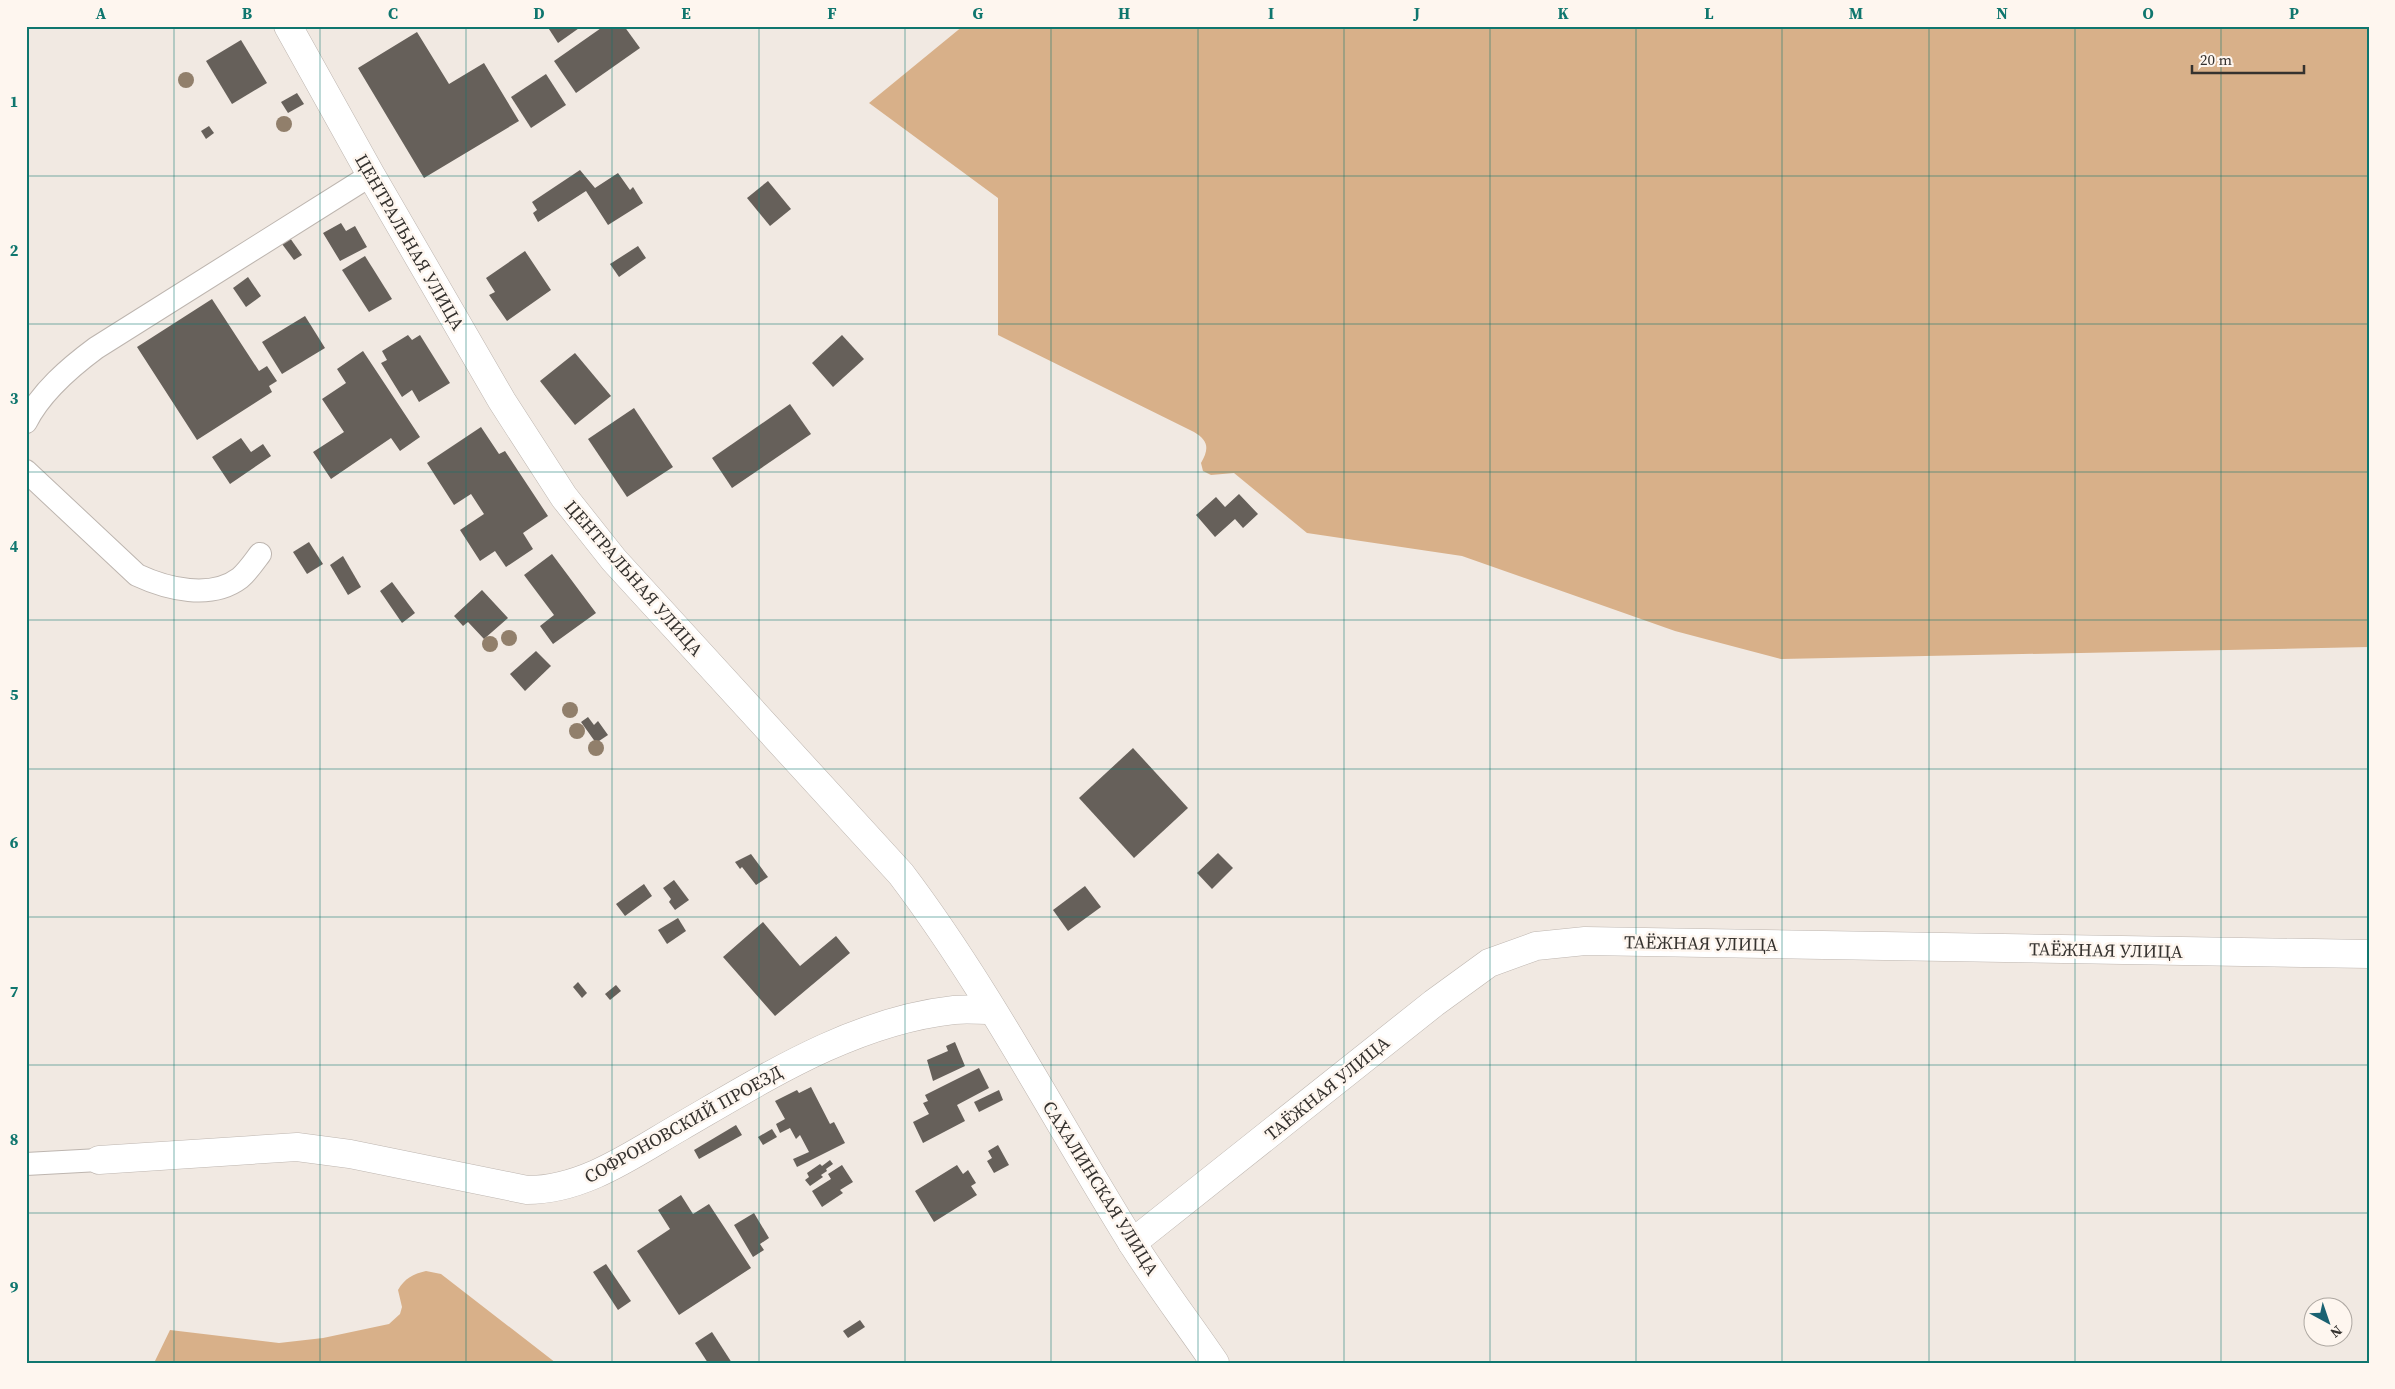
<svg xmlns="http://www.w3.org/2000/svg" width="2395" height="1389" viewBox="0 0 2395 1389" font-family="'Source Serif 4',serif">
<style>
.green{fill:#d8b089}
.building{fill:#66605a}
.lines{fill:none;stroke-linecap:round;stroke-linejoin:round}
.service-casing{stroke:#bdb5af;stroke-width:24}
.minor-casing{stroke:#bdb5af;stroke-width:29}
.service{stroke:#fff;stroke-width:22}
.minor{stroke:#fff;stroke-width:28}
.tree{fill:#917f6b}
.grid{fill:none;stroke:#0f766e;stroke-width:1;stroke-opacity:0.55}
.labels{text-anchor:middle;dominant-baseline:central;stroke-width:5;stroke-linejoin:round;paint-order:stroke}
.street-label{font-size:18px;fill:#35322f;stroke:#fef6ef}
.neatline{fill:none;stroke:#0f766e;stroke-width:2}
.grid-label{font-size:16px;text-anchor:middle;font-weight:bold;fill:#0f766e}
</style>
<rect width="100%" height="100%" fill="#f1e9e2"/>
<g class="green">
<path d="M963,26h1406v621l-588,12 -106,-28 -213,-75 -155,-23 -73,-60 -23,2 -8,-4 -2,-8c8,-14 8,-22 -7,-31l-196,-97v-137l-129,-95z"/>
<path d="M426,1271l15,3 115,89h-402l16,-33 109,13 44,-5 66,-14 11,-10 2,-7 -4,-17c7,-12 15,-16 28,-19z"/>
</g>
<g class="building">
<polygon points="547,26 582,26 558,43"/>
<polygon points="604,26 624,26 640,48 576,93 554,61"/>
<polygon points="417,32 449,84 484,63 519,121 424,178 358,68"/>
<polygon points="241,40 267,83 232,104 206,61"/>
<polygon points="546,74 566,105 531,128 511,97"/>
<polygon points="297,93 304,104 288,113 281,102"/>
<polygon points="209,126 214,133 206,139 201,131"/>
<polygon points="580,170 595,188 618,173 630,190 633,187 643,203 608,225 586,191 538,222 533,213 537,210 532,202"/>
<polygon points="768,181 791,209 770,226 747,198"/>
<polygon points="341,223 346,231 355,226 367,247 340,261 323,233"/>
<polygon points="290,238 302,255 294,260 282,244"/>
<polygon points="638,246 646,258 619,277 610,264"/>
<polygon points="525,251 551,290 507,321 489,295 495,292 486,278"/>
<polygon points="365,256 392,299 369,312 342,270"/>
<polygon points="248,277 261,296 246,307 233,288"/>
<polygon points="212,299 259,371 267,366 277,381 269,386 272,392 197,440 137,347"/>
<polygon points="305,316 325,348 282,374 262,342"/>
<polygon points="408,335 412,340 420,335 450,383 419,402 412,390 402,397 381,363 387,360 382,351"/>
<polygon points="842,335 864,359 833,387 812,363"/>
<polygon points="363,351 420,437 400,451 391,438 331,479 313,452 344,432 322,399 346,383 337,369"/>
<polygon points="575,353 611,396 575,425 540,381"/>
<polygon points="790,404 811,434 732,488 712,458"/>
<polygon points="634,408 673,467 627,497 588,439"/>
<polygon points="481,427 499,454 505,451 548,516 523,533 533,549 506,567 495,551 480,561 460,530 484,514 471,494 454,505 427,463"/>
<polygon points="241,438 251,452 263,444 271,456 230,484 212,457"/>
<polygon points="1239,494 1258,514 1243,528 1235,519 1215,537 1196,515 1216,497 1225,507"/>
<polygon points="309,542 323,564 307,574 293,552"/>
<polygon points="552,554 596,613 553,644 540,626 554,615 524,575"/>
<polygon points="343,556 361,587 348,595 330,565"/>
<polygon points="392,582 415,613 402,623 380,591"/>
<polygon points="482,590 508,618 484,639 468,622 463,626 454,616"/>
<polygon points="536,651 551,666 525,691 510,674"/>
<polygon points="588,717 594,725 598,721 608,735 596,743 581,722"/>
<polygon points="1133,748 1188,808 1134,858 1079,798"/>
<polygon points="1218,853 1233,868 1212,889 1197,873"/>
<polygon points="751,854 768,877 756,885 742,867 740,869 735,862"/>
<polygon points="674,880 689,900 675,910 669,902 671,899 663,888"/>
<polygon points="644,884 652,896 625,916 616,904"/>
<polygon points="1085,886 1101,907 1068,931 1053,910"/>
<polygon points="678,918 686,931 667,944 658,930"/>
<polygon points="763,922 800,966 836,936 850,953 775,1016 723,957"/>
<polygon points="578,982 587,993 582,998 573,987"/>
<polygon points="616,985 621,991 610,1000 605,994"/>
<polygon points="955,1042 965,1066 933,1081 927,1060 948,1051 946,1046"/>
<polygon points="979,1068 989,1088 957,1105 965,1121 923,1143 913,1122 929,1114 923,1103 928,1101 925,1095"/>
<polygon points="811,1087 830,1124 834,1122 845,1143 797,1167 793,1159 809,1152 800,1135 796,1139 790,1128 780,1133 776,1124 785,1119 775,1101 797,1090 799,1093"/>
<polygon points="999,1090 1003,1100 979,1112 974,1102"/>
<polygon points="736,1125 742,1135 699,1159 694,1150"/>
<polygon points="772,1129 777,1137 763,1145 758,1137"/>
<polygon points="998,1145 1009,1165 994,1173 987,1161 992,1158 988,1151"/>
<polygon points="830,1160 833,1164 826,1169 827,1171 821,1175 823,1177 810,1186 805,1180 809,1177 807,1173 820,1164 822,1166"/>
<polygon points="842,1165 853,1182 840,1190 843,1193 822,1207 812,1191 831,1179 828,1174"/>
<polygon points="957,1165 963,1174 968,1170 976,1183 971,1186 977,1195 934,1222 915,1191"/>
<polygon points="681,1195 693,1214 709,1204 751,1268 679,1315 637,1251 670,1229 658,1210"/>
<polygon points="754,1213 769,1238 760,1244 764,1250 753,1257 734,1225"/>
<polygon points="606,1264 631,1301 618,1310 593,1272"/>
<polygon points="860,1320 865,1327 848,1338 843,1331"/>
<polygon points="712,1332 732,1363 708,1363 695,1343"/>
</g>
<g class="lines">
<g class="service-casing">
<g id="service">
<path d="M26,422c15,-30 43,-54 70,-74l275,-173"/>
<path d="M26,471l111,104c30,14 74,25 103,3 8,-7 14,-16 20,-24"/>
<polyline points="26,1164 99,1160"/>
</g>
</g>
<g class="minor-casing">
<g id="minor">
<path d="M288,26l83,149 131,226 62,96 50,63 287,314c87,115 154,245 230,367 26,42 56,81 84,122"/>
<path d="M99,1160l198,-13 53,7 177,36c57,0 106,-36 153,-63 85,-49 173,-106 274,-117 12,-1 25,0 38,0"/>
<polyline points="1132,1243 1434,1003 1489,963 1536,946 1585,941 2369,954"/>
</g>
</g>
<use href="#service" class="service"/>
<use href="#minor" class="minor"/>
</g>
<g class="tree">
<circle cx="186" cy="80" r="8"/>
<circle cx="284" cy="124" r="8"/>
<circle cx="509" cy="638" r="8"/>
<circle cx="490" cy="644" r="8"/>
<circle cx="570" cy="710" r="8"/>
<circle cx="577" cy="731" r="8"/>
<circle cx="596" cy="748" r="8"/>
</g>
<path class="grid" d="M174,26v1337M320,26v1337M466,26v1337M612,26v1337M759,26v1337M905,26v1337M1051,26v1337M1198,26v1337M1344,26v1337M1490,26v1337M1636,26v1337M1782,26v1337M1929,26v1337M2075,26v1337M2221,26v1337M26,176h2343M26,324h2343M26,472h2343M26,620h2343M26,769h2343M26,917h2343M26,1065h2343M26,1213h2343"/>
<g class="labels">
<g class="street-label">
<text transform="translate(410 242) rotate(60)">ЦЕНТРАЛЬНАЯ УЛИЦА</text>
<text transform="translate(634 578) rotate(49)">ЦЕНТРАЛЬНАЯ УЛИЦА</text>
<text transform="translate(1701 943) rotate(1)">ТАЁЖНАЯ УЛИЦА</text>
<text transform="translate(2106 950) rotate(1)">ТАЁЖНАЯ УЛИЦА</text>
<text transform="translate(1327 1088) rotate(-39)">ТАЁЖНАЯ УЛИЦА</text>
<text transform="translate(683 1124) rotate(-29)">СОФРОНОВСКИЙ ПРОЕЗД</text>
<text transform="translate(1101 1188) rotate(58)">САХАЛИНСКАЯ УЛИЦА</text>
</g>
</g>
<rect width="2395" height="1389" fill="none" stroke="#fef6ef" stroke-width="55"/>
<g transform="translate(2328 1322) rotate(140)"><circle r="24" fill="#fef6ef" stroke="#aea8a2"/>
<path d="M0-4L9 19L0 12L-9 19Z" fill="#1a6171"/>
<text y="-8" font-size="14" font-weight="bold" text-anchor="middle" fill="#35322f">N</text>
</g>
<path d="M2192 65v8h112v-8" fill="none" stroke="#35322f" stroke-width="2.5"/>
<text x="2200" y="65" font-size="15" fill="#35322f" stroke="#fef6ef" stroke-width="4" paint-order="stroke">20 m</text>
<rect x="28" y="28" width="2340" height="1334" class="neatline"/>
<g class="grid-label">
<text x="101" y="19">A</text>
<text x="247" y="19">B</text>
<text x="393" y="19">C</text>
<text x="539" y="19">D</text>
<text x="686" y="19">E</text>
<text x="832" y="19">F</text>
<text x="978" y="19">G</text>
<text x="1124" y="19">H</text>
<text x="1271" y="19">I</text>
<text x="1417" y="19">J</text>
<text x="1563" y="19">K</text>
<text x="1709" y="19">L</text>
<text x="1856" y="19">M</text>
<text x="2002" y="19">N</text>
<text x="2148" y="19">O</text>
<text x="2294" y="19">P</text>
<text x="14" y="107">1</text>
<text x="14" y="256">2</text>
<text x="14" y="404">3</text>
<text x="14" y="552">4</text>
<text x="14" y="700">5</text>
<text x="14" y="848">6</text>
<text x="14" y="997">7</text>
<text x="14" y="1145">8</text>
<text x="14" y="1293">9</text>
</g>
</svg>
